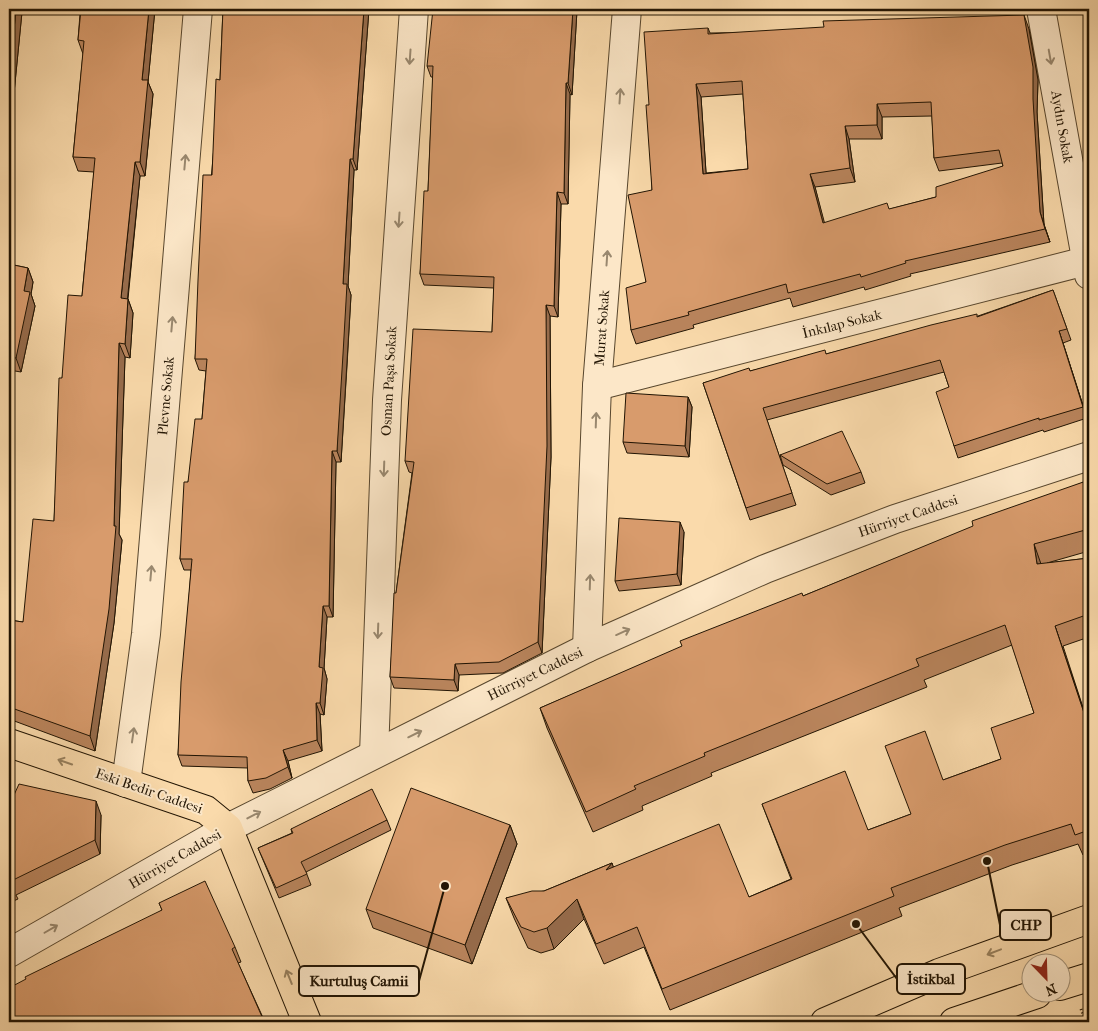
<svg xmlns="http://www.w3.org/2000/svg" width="1098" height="1031" viewBox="0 0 1098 1031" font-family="'IM FELL French Canon',serif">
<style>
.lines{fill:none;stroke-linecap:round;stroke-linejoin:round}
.minor-casing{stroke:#57462d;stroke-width:30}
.major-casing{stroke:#211403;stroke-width:30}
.highway-casing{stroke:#211403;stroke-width:30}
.path{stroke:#211403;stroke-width:3;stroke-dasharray:1 2.5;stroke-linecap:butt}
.minor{stroke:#fce7c8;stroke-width:28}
.major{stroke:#fadaab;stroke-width:28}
.highway{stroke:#fadaab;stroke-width:28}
.wall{fill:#ba855d;stroke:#211403;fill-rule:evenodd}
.shaded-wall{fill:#976c4c;stroke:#211403}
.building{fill:#d89b6c;stroke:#211403;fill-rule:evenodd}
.oneway{stroke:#99886f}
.oneway2{stroke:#98815f}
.labels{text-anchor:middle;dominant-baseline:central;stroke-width:4;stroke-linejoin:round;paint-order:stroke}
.street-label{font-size:14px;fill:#211403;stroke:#fce7c8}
.leader{fill:none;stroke:#211403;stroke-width:2}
.callout-dot{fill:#211403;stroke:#fce7c8;stroke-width:2}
.callout{fill:#fce7c8;stroke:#211403;stroke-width:2}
.callout-label{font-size:15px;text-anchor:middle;font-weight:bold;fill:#211403}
</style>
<rect width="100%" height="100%" fill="#fadaab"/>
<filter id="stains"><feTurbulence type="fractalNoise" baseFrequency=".004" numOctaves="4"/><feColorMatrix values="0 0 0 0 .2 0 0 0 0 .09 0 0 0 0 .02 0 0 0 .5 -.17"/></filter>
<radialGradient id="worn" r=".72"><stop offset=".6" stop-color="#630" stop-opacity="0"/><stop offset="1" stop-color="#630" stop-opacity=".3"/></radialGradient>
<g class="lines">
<g class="minor-casing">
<g id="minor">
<polyline points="1041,9 1089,275"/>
<polyline points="597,386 1086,261"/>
<polyline points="587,648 597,386 627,9"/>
<polyline points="374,754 387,400 414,9"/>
<polyline points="126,783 146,634 198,9"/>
<polyline points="9,953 228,828 587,648 765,569 895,519 1089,456"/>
</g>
</g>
<g class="major-casing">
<polyline id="major" points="9,743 206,810 228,828 307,1022"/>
</g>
<g class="highway-casing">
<g id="highway">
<polyline points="1060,986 1089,977"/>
<polyline points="825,1022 939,973 1089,919"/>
<polyline points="954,1022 1037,994"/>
</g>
</g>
<polyline class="path" points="1081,1009 1086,1022"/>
<use href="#minor" class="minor"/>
<use href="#major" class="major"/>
<use href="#highway" class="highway"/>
</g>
<g class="wall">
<polygon points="9,9 155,9 148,82 153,94 149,136 145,176 140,176 128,299 133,313 130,358 125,357 119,534 122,540 114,623 95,751 9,719 9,620 23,622 54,521 62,378 82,296 94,172 78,171 73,157 83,54 78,40 80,14 22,12 14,93"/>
<polygon points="223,9 369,9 357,170 354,170 348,286 351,295 347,366 341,462 336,462 333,617 327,617 324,668 327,679 324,715 320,714 322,751 288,761 292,778 270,789 253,793 248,781 248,768 182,766 178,755 191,570 184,570 180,559 188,482 202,419 206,371 199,370 195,359 220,80"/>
<polygon points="577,10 572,95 570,94 568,204 561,204 558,317 550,316 551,457 542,653 503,673 459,675 458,691 394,688 390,677 396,593 412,473 409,472 405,461 492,332 494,288 424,285 420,274 428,191 433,77 431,77 427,66"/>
<path d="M708,28l2,5 319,-4 9,51 -1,32 7,113 6,17 -140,32 1,2 -46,14 -1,-3 -71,20 -3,-9 -97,27 1,3 -58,16 -5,-14 15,-48 6,-92 -3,-85zM743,94l5,75 -42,4 -5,-76zM932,116l2,42 5,13 63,-8 1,3 -67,31 -46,12 -66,14 -9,-36 40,-5 -6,-43h33v-22z"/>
<polygon points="9,264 28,268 33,282 31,294 35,306 21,372 9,370"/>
<polygon points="1053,290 1071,340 1063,343 1087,418 1044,432 1043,430 958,458 954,446 949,387 944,372 767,420 796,505 750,520 703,383 750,371 826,354 978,316"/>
<polygon points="688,397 692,407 689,457 627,453 623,442"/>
<polygon points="780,455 861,472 865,483 831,495 783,465"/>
<polygon points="1089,480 1089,551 1047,563 1089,558 1089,637 1063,646 1089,726 1089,853 1083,855 1078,844 1012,865 899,908 902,916 670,1010 644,947 604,964 584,919 554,949 541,953 528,948 514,918 506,898 544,891 612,863 613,867 749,897 791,879 762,804 868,830 911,814 943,780 1001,759 1034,713 1012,645 924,680 927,687 711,773 712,776 642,806 643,810 593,832 547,728 540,708 803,596"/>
<polygon points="684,532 681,585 619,591 615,581"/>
<polygon points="9,814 101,815 100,854 16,895 18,899 9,903"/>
<polygon points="387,820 391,830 306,872 311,885 279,898 258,848 292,833 291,829"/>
<polygon points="510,825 517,844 472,964 373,928 366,909"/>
<polygon points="159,903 235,947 241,962 238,963 265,1022 9,1022 162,910"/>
</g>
<g class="shaded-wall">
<polygon points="16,9 21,9 22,12 14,93 9,121 9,81"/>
<polygon points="149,9 155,9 148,82 153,94 145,176 140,162 142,80"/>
<polygon points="364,9 369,9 357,170 353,159"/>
<polygon points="573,9 577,9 577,10 572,95 568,83"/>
<polygon points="1024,15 1029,29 1038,80 1037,112 1044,225 1050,242 1040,212"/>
<polygon points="566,83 570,94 568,204 564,193"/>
<polygon points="696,84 701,97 707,187 703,174"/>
<polygon points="877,104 882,117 882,139 877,125"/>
<polygon points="845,126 849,139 855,182 850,168"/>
<polygon points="350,159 354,170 348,286 351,295 341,462 337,451 343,284"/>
<polygon points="135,162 140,176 126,313 121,298"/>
<polygon points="810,174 815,187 828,236 823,223"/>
<polygon points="557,192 561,204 558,317 554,306"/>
<polygon points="28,268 33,282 31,294 35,306 21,372 16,358 24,291"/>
<polygon points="128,299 133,313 130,358 125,344"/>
<polygon points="546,305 550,316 551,457 542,653 538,642"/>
<polygon points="1059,331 1063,343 1087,418 1083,407"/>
<polygon points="119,343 125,357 119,534 122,540 114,623 95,751 90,736 114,526"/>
<polygon points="688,397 692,407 689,457 685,446"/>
<polygon points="332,451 336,462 333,617 329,606"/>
<polygon points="680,522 684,532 681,585 677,574"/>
<polygon points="1034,544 1041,564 1037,564"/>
<polygon points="323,606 327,617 324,668 327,679 324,715 320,703 319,667"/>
<polygon points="1055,626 1089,726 1089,728"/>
<polygon points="455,664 459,675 458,691 454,680"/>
<polygon points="316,703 320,714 322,751 317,740"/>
<polygon points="283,750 288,761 292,778 288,767"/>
<polygon points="96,801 101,815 100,854 95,840"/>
<polygon points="510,825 517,844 472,964 465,945"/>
<polygon points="612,863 619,883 606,870"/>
<polygon points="577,899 584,919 554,949 547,928"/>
</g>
<g class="building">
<polygon points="9,9 16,9 9,81"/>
<polygon points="81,9 149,9 142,80 148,80 144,122 140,162 135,162 121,298 128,299 125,344 119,343 114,526 116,526 109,609 90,736 9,707 9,620 23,622 33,519 54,521 59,378 62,378 68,295 82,296 95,158 73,157 84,41 78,40"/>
<polygon points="223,9 364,9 353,159 350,159 343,284 347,284 343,354 337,451 332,451 329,606 323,606 319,667 323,668 320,703 316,703 317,740 283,750 288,767 266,778 248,781 247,757 178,755 181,682 192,559 180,559 184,482 188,482 195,419 202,419 207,359 195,359 198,280 203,175 212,175 216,79 220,80"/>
<polygon points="433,9 573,9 568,83 566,83 564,193 557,192 554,306 546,305 547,446 538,642 499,662 455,664 454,680 390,677 394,593 396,593 414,462 405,461 413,329 492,332 494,277 420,274 424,191 428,191 433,66 427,66"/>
<path d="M1024,15l9,52v32l7,113 5,17 -140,32 1,2 -45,14 -1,-3 -72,19 -2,-9 -98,28 1,3 -58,15 -5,-42 20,-6 -18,-87 24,-5 -6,-85h3l-5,-73 64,-4v6l116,-7 -1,-6zM742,81l6,88 -45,5 -7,-90zM931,102l3,56 65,-8 4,16 -67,21v10l-47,12 -2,-6 -64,20 -13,-49 40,-6 -5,-42 32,-1v-21z"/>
<polygon points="9,264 28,268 24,291 30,292 16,358 9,357"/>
<polygon points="1053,290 1067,329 1059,331 1083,407 1039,420 1039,418 954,446 936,392 949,387 940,360 763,408 792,493 746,508 703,383 749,368 750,371 825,350 826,354 931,325 977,314 977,317"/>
<polygon points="626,393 688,397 685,446 623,442"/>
<polygon points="842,431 861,472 827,484 780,455"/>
<polygon points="1089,480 1089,529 1034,544 1037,564 1089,558 1089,614 1055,626 1089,728 1089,830 1075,835 1071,824 1005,845 891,888 894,896 662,989 637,927 596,944 577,899 547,928 534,932 521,927 506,898 532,891 544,891 612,863 606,870 719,824 749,897 792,879 762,804 845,771 868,830 911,814 885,746 925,731 943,780 1001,759 991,728 1034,713 1005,625 916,659 919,666 704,753 705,756 634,786 636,789 586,812 540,708 682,646 680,641 802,593 803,596 973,526 972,521"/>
<polygon points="619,518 680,522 677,574 615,581"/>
<polygon points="19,784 96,801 95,840 11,881 13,885 9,887 9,806"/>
<polygon points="411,788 510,825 465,945 366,909"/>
<polygon points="372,789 387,820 301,862 307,874 276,888 258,848 293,833 291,829"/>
<polygon points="205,881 235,947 232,949 263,1019 258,1022 9,1022 9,988 26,979 25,977 162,910 159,903"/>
</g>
<defs><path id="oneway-shaft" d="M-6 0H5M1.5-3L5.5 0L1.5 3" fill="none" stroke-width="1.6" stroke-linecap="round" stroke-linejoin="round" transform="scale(1.25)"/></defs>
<g class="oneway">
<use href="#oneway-shaft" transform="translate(410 57) rotate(94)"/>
<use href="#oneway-shaft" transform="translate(1050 57) rotate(80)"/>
<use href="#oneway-shaft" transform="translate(620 96) rotate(-86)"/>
<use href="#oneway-shaft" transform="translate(185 162) rotate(-85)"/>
<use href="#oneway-shaft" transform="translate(399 220) rotate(94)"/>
<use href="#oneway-shaft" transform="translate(607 258) rotate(-86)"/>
<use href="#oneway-shaft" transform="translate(172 324) rotate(-85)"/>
<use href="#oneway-shaft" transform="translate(596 420) rotate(-88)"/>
<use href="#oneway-shaft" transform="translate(384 469) rotate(92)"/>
<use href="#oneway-shaft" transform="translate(151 573) rotate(-85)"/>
<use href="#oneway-shaft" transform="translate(590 582) rotate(-88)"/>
<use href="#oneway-shaft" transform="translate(378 631) rotate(92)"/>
<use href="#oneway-shaft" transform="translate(623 632) rotate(-24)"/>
<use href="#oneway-shaft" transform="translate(415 734) rotate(-26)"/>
<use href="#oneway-shaft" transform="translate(133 735) rotate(-82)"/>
<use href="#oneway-shaft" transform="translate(254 815) rotate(-27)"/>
<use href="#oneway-shaft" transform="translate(51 929) rotate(-30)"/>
</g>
<g class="oneway2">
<use href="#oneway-shaft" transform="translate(65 762) rotate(-161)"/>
<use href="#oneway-shaft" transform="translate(994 952) rotate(159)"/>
<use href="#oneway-shaft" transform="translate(289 977) rotate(-112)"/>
</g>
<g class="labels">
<g class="street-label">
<text transform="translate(1062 127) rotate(80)">Aydın Sokak</text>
<text transform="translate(842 324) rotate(-14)">İnkılap Sokak</text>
<text transform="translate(602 328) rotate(-86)">Murat Sokak</text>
<text transform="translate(389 381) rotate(-87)">Osman Paşa Sokak</text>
<text transform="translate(166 396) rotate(-85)">Plevne Sokak</text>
<text transform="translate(908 516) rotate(-19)">Hürriyet Caddesi</text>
<text transform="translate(535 674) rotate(-26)">Hürriyet Caddesi</text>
<text transform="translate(149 791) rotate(19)">Eski Bedir Caddesi</text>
<text transform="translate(175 859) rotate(-30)">Hürriyet Caddesi</text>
</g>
</g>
<path class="leader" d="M987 861L1000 925M856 924L897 979M445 886L419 981"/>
<g class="callout-dot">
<circle cx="987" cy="861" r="5"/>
<circle cx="856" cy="924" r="5"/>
<circle cx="445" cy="886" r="5"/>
</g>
<g class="callout">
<rect x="1000" y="910" width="51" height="30" rx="5"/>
<rect x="897" y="964" width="68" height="30" rx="5"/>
<rect x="299" y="966" width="120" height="30" rx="5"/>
</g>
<g class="callout-label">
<text x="1026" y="930">CHP</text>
<text x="931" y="984">İstikbal</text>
<text x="359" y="986">Kurtuluş Camii</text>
</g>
<rect width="1098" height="1031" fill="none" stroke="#fadaab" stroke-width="30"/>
<rect x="10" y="10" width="1078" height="1011" fill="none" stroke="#211403" stroke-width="2.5"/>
<rect x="15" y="15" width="1068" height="1001" fill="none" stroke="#211403"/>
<g transform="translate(1046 978) rotate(157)"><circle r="24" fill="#fce7c8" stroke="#a49379"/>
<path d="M0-4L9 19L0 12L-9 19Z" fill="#8f2418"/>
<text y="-8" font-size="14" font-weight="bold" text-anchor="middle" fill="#211403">N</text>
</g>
<rect width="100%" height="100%" filter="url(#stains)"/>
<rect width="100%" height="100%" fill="url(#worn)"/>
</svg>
